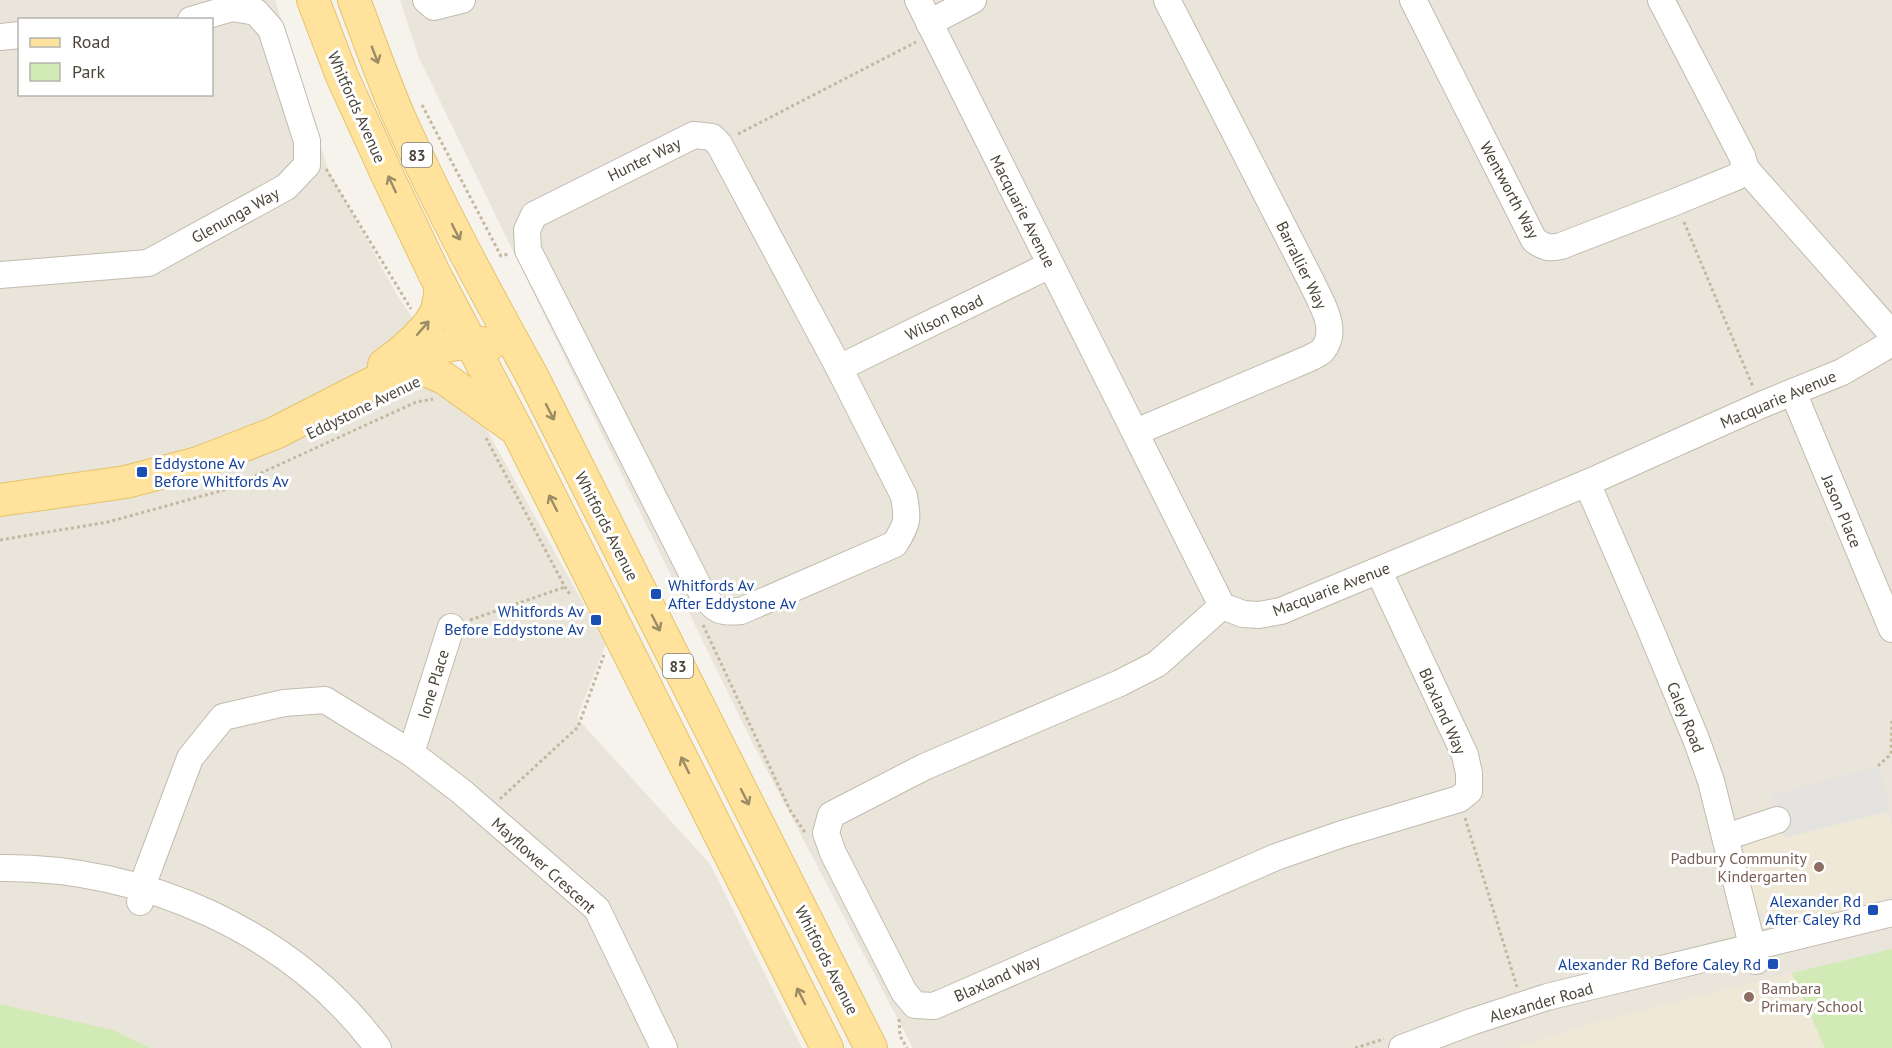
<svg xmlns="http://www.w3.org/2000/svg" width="1892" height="1048" viewBox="0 0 1892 1048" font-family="'PT Sans',sans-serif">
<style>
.residential{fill:#eae5da;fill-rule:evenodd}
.education{fill:#efe8d6}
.green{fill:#d2eab5}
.parking{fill:#e5e3e0}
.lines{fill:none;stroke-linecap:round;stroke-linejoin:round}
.minor-casing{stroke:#c2bbae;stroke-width:28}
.major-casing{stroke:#e6c16a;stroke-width:34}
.path{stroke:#c4b79f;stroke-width:3;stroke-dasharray:3 3;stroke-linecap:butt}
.minor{stroke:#fff;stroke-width:26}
.major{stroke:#ffe39c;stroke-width:32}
.oneway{stroke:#9c8c66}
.transit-dot{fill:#1a4fb4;stroke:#fff;stroke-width:2}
.education-dot{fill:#8d6e63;stroke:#fff;stroke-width:2}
.labels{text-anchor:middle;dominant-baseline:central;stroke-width:6;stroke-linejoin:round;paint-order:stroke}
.shield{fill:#fff;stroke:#817c74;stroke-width:1.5}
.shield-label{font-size:15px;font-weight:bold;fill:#4b4439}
.street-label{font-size:16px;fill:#4b4439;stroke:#fff}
.transit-label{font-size:16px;fill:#164399;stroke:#fff;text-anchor:end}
.education-label{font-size:16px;fill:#785e54;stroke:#fff;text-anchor:end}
</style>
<rect width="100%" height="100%" fill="#f6f3ec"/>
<g class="residential">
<path d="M0,0h275l53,169 69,126 76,110 133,239 -29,74 133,146 92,184h-802zM20,20h192v74h-192z"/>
<polygon points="400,0 1892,0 1892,1048 913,1048 751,740 419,58"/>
</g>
<g class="education">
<polygon points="1888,809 1892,825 1892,896 1791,924 1773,922 1756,910 1740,838"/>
<polygon points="1792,973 1825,1048 1514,1048 1598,1022"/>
</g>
<g class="green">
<polygon points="1892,949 1892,1048 1825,1048 1792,973"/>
<polygon points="0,1004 113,1030 150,1048 0,1048"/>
</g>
<polygon class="parking" points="1878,766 1891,811 1784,838 1770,795"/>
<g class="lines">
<g class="minor-casing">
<g id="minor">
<polyline points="426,0 434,7 462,0"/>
<polyline points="918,0 1217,596 1222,606 1243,614 1259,615 1281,611 1587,483 1761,405 1842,372 1892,343"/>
<path d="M1413,0l121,240c9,7 16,9 27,6l114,-44 61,-25 10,-8"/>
<polyline points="1661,0 1742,156 1746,169 1892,334"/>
<polyline points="929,23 973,0"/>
<polyline points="0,37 20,35"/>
<path d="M694,135l18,2 7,7 120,224 65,128c4,25 4,26 -9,48l-154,67c-21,2 -25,0 -38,-16l-175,-345 -1,-20 7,-15z"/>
<polyline points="0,275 148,263 286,187 307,165 307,141 271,29 256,12 232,8 191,20"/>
<polyline points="839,368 1050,265"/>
<polyline points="1793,392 1892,629"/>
<path d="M1136,432l174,-74c3,-2 9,-4 12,-7 18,-21 -1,-48 -10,-68l-145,-283"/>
<polyline points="1587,483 1649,626 1696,739 1711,781 1756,961"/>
<polyline points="1222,606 1157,664 1120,683 924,767 831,815 826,833 833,853 904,992 915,1005 934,1006 1276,857 1342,834 1459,799 1469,791 1469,773 1465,755 1379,572"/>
<polyline points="411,753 451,627"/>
<polyline points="1726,837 1777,820"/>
<path d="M0,868c143,-2 292,64 378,180"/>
<polyline points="140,902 144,881 190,758 223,717 284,703 325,700 411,753 462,792 597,909 664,1048"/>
<polyline points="1402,1048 1471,1022 1547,997 1892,913"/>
</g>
</g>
<g class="major-casing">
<g id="major">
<polyline points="313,0 342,76 390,181 435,275 517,430 827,1048"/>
<path d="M354,0c15,40 29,80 46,119 39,87 85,172 131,255l340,674"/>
<path d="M384,365c16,-11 46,-36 53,-55 2,-7 3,-16 4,-24"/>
<polyline points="432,373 444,378 511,426"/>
<polyline points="0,500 126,482 198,463 275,433 445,346 471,342 490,344"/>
</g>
</g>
<g class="path">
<polyline points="422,105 501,256 508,254"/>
<polyline points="738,134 916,42"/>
<polyline points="326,169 411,309"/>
<polyline points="1684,222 1753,387"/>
<polyline points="486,438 565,587 571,596"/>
<polyline points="0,540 108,522 224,490 416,402 433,399"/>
<polyline points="470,620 565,587"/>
<polyline points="703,625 790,810 806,834"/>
<polyline points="1878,766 1891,754 1892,719"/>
<polyline points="500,799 578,727 604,655"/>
<polyline points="1465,818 1517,987"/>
<polyline points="899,1019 900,1036 907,1048"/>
<polyline points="1355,1048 1384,1039"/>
</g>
<use href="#minor" class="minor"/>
<use href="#major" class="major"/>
</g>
<defs><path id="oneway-shaft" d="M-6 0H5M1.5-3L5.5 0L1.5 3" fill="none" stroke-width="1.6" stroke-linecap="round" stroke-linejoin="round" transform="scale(1.5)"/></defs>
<g class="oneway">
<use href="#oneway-shaft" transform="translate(375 55) rotate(69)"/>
<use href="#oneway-shaft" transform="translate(392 184) rotate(-115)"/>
<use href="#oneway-shaft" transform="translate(456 232) rotate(63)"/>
<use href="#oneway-shaft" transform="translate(423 328) rotate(-49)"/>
<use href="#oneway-shaft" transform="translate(550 412) rotate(63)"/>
<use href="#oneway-shaft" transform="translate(553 503) rotate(-117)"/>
<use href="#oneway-shaft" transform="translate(656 623) rotate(63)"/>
<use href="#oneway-shaft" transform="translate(685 765) rotate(-116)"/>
<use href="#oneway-shaft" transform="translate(745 797) rotate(63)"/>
<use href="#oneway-shaft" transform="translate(801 996) rotate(-117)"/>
</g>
<g class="transit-dot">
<rect x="136" y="466" width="12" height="12" rx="3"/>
<rect x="650" y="588" width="12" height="12" rx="3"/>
<rect x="590" y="614" width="12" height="12" rx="3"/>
<rect x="1867" y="904" width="12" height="12" rx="3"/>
<rect x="1767" y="958" width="12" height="12" rx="3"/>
</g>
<g class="education-dot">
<circle cx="1819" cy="867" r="6"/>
<circle cx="1749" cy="997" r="6"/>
</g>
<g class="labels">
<g class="shield">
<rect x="402" y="143" width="30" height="24" rx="4.5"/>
<rect x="663" y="654" width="30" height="24" rx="4.5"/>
</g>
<g class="shield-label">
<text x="417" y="155">83</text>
<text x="678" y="666">83</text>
</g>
<g class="street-label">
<text transform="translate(357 107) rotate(66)">Whitfords Avenue</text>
<text transform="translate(644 159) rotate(-26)">Hunter Way</text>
<text transform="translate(1510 190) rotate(62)">Wentworth Way</text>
<text transform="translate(1023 211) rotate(63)">Macquarie Avenue</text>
<text transform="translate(235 215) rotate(-29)">Glenunga Way</text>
<text transform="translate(1302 265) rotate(64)">Barrallier Way</text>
<text transform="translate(944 317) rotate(-26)">Wilson Road</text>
<text transform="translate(1778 399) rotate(-23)">Macquarie Avenue</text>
<text transform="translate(363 407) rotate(-26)">Eddystone Avenue</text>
<text transform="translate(1842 511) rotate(67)">Jason Place</text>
<text transform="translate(607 526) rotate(63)">Whitfords Avenue</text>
<text transform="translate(1331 589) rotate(-21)">Macquarie Avenue</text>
<text transform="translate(433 684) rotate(-73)">Ione Place</text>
<text transform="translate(1443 711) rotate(66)">Blaxland Way</text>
<text transform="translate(1686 717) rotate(68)">Caley Road</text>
<text transform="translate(544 865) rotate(42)">Mayflower Crescent</text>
<text transform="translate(827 960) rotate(63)">Whitfords Avenue</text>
<text transform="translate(997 978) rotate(-24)">Blaxland Way</text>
<text transform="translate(1541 1002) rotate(-16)">Alexander Road</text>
</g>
<g class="transit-label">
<text x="154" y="463" text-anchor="start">Eddystone Av<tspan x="154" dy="18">Before Whitfords Av</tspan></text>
<text x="668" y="585" text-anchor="start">Whitfords Av<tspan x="668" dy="18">After Eddystone Av</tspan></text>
<text x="584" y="611">Whitfords Av<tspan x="584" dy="18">Before Eddystone Av</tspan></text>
<text x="1861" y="901">Alexander Rd<tspan x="1861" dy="18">After Caley Rd</tspan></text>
<text x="1761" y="964">Alexander Rd Before Caley Rd</text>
</g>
<g class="education-label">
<text x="1807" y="858">Padbury Community<tspan x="1807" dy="18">Kindergarten</tspan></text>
<text x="1761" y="988" text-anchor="start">Bambara<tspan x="1761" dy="18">Primary School</tspan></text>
</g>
</g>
<rect x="18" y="18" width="195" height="78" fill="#ffffff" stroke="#b7b4b0" stroke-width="1.5"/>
<rect x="30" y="38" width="30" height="9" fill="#ffe39c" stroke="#b7b4b0" stroke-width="1.5"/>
<text x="72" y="48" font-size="18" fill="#4b4439">Road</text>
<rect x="30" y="63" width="30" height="18" fill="#d2eab5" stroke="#b7b4b0" stroke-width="1.5"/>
<text x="72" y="78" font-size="18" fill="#4b4439">Park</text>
</svg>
